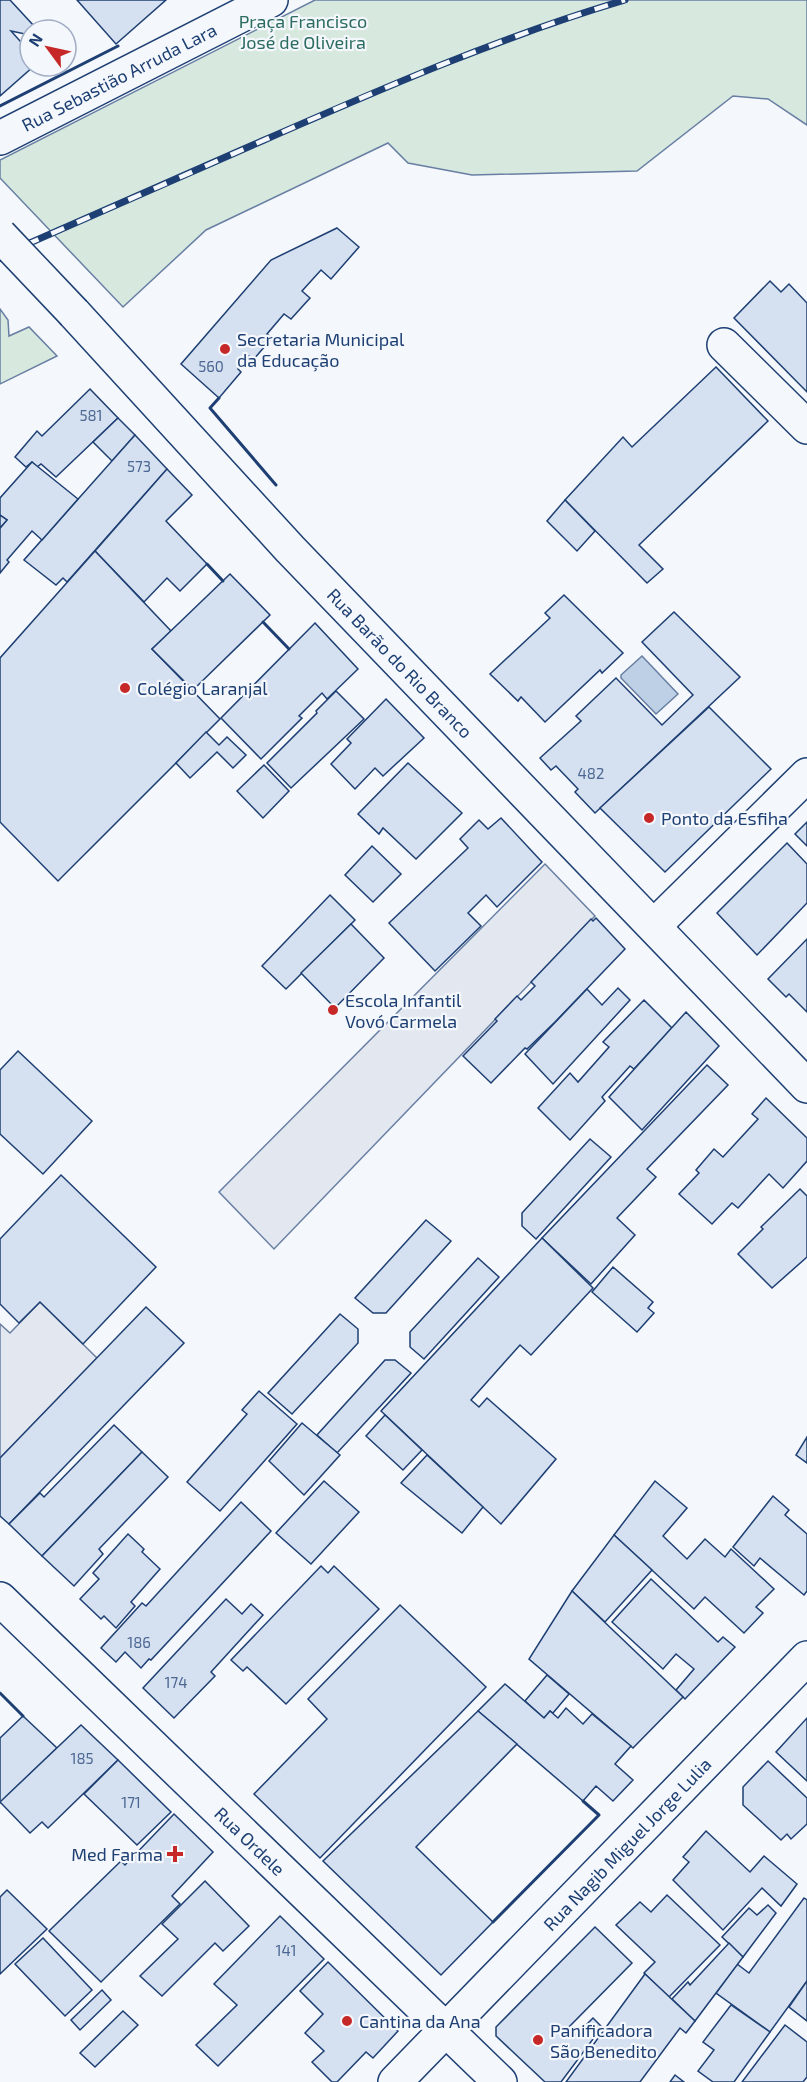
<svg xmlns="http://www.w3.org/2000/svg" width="807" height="2082" viewBox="0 0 807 2082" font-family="'Exo 2',sans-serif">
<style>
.green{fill:#d7e8df;stroke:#687fa3;stroke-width:1.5}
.parking{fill:#e3e8f0;stroke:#687fa3;stroke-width:1.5}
.water{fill:#bed0e5;stroke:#687fa3;stroke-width:1.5}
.building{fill:#d5e0f0;stroke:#1d3f73;stroke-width:1.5}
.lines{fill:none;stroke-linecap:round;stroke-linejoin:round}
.minor-casing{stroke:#1d3f73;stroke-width:36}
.secondary-casing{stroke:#1d3f73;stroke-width:36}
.minor{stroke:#f4f7fb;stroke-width:33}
.secondary{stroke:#f4f7fb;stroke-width:33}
.rail-casing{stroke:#1d3f73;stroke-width:7}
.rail{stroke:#f4f7fb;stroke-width:4.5;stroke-dasharray:14;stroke-linecap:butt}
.secondary-bridge-casing{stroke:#1d3f73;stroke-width:36;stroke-linecap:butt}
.secondary-bridge{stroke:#f4f7fb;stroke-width:33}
.wall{stroke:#1d3f73;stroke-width:3}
.poi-dot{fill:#c62828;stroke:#f4f7fb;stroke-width:2}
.labels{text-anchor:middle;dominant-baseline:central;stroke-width:4.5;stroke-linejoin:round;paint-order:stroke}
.number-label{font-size:15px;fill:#4b6792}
.park-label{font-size:18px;fill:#2c6c60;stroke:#f4f7fb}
.street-label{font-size:18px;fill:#1d3f73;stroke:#f4f7fb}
.poi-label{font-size:18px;fill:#1d3f73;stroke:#f4f7fb;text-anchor:start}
</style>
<rect width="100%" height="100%" fill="#f4f7fb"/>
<g class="green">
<polygon points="315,0 807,0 807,125 768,99 733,96 637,171 472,175 408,163 388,143 206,230 123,307 0,178 0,160"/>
<polygon points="0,309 8,320 9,336 29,327 57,356 0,384"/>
</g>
<g class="parking">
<polygon points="545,864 595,916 274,1249 219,1192"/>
<polygon points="40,1302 97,1358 0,1458 0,1324 10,1333"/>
</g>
<polygon class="water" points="642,656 678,694 656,714 621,678 621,675"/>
<g class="building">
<polygon points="0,0 10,0 34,26 25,34 11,31 30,52 30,66 34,66 0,96"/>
<polygon points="77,0 166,0 116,44"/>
<polygon points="337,228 359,247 331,279 321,270 302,291 310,298 291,319 284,314 267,334 272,338 253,360 249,356 238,369 241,372 219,398 181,364 271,260"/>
<polygon points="770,281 781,292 789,284 807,303 807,392 734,318"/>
<polygon points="716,367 768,421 639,545 663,569 647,583 565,500 623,437 632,447"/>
<polygon points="90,389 118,418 56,477 41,464 37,467 32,462 26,467 15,457 37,431 42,436"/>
<polygon points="118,418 135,435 112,461 93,442"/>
<polygon points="135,435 167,469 67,582 63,578 56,585 24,560"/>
<polygon points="32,462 78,499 42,540 32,531 7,560 9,562 0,573 0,528 7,520 0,515 0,498"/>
<polygon points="167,469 192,495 166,521 207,564 180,591 167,578 144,602 95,551"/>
<polygon points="565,500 595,531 577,551 547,521"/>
<polygon points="0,515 7,520 0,528"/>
<polygon points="95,551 171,631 152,649 220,719 58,881 0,822 0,658"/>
<polygon points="230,574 270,615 193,690 152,649"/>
<polygon points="564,595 623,653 602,673 600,670 545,722 521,697 518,701 490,674 550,618 545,613"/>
<polygon points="674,612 740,677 595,813 575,792 578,789 556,766 551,770 540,758 581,721 576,716 616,678 662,725 693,695 642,642"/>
<polygon points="315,623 358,669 327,699 322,693 299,716 302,718 261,759 221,718"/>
<polygon points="336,691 364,719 291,788 267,763 317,713 316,711"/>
<polygon points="386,699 424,738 383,776 375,768 355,789 331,764 351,743 347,739"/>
<polygon points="709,707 771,769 665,872 600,808"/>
<polygon points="206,732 219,745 227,737 246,755 233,768 217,752 190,778 176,763"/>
<polygon points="408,763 462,813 416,859 383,828 379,834 358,814"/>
<polygon points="264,765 289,791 263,818 237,791"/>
<polygon points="501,818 542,862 497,907 486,895 468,913 481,926 435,971 389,923 468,848 460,839 479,820 488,829"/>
<polygon points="807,822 807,846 795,834"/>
<polygon points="787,843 807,864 807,903 757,955 717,913"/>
<polygon points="372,846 401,874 373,902 345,875"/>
<polygon points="330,895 355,920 286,989 262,966"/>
<polygon points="596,918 625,949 555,1022 527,1049 525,1048 491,1083 463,1056 497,1021 495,1019 517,996 521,1000 535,986 531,982 591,919 593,921"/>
<polygon points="351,924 384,958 335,1008 301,973"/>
<polygon points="807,939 807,1012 789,994 786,997 768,979"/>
<polygon points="618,988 630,1000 553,1084 525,1054 587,989 602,1005"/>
<polygon points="644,1000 672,1028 634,1069 630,1066 602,1097 605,1101 570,1140 538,1108 570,1073 578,1082 609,1047 603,1042"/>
<polygon points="686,1012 719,1046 642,1130 609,1097"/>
<polygon points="18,1051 92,1121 43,1174 0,1134 0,1070"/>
<polygon points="707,1065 728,1085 647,1169 656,1177 617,1218 635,1235 591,1284 542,1238"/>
<polygon points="766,1098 807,1138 807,1161 783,1188 769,1174 738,1208 732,1203 712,1224 679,1194 699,1173 696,1170 714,1149 723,1157 758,1119 752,1114"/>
<polygon points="590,1139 611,1157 536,1239 522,1226 522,1213"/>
<polygon points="61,1175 156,1267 83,1344 40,1302 19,1323 0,1304 0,1239"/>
<polygon points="800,1189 807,1196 807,1257 772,1288 738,1254 763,1229 761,1227"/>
<polygon points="426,1220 451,1241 386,1313 373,1313 355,1298"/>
<polygon points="542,1238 593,1288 531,1355 520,1345 471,1400 479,1407 487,1398 556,1459 501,1524 381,1411"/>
<polygon points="478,1258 499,1277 424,1359 410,1347 410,1332"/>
<polygon points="613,1267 653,1302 648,1308 654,1313 637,1332 592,1292"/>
<polygon points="146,1307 184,1343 9,1524 0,1516 0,1458"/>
<polygon points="340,1314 358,1329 358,1343 292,1414 268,1393"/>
<polygon points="385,1360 395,1360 411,1373 337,1453 317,1435"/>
<polygon points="259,1391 297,1424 220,1511 187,1482 247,1414 242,1410"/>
<polygon points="385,1415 422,1450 403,1470 366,1436"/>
<polygon points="302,1423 340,1455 304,1495 269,1461"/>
<polygon points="114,1425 142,1452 42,1556 9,1524 40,1493 44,1497"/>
<polygon points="807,1437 807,1463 796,1455"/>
<polygon points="142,1452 168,1477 99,1549 103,1554 74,1586 42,1556"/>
<polygon points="427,1455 483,1507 462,1533 401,1483"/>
<polygon points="324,1481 359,1512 311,1564 276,1533"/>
<polygon points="655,1481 687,1508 663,1536 687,1559 705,1539 725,1557 731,1549 774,1589 756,1607 763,1613 744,1633 705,1597 694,1609 614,1535"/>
<polygon points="773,1496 789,1510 785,1515 807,1534 807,1591 804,1595 760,1558 754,1566 733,1547"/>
<polygon points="241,1502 271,1531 151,1660 149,1659 141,1668 125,1652 116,1662 101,1648 142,1603 146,1606"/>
<polygon points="128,1534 144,1549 142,1552 160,1569 131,1602 135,1606 116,1628 104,1616 101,1619 80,1599 99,1579 93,1573"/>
<polygon points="614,1535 652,1570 605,1622 572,1591"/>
<polygon points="321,1566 328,1573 334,1566 379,1609 286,1704 247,1667 243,1671 231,1660"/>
<polygon points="651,1579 718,1642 723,1637 735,1647 685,1699 676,1690 694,1669 676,1654 663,1669 612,1622"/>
<polygon points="572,1591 683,1697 633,1748 529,1659"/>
<polygon points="226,1599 242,1614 251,1604 263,1615 211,1672 215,1676 174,1718 143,1688"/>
<polygon points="400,1605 486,1687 320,1858 254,1794 327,1719 308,1699"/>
<polygon points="547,1675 569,1694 553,1713 550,1711 544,1718 525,1701"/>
<polygon points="505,1684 544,1718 550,1711 558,1718 566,1708 583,1724 592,1714 631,1746 615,1764 633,1780 613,1801 596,1786 583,1801 478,1711"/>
<polygon points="478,1711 517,1744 416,1847 493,1922 441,1975 323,1861"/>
<polygon points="23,1716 57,1748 0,1803 0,1738"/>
<polygon points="807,1718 807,1781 776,1752"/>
<polygon points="81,1725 118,1760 48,1828 42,1822 30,1833 0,1802"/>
<polygon points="118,1760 171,1812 137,1845 84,1794"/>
<polygon points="768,1761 807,1798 807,1824 791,1839 787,1834 781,1840 743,1805 743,1787"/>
<polygon points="174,1814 213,1852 172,1896 180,1904 101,1982 49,1931 121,1861 125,1865"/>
<polygon points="706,1831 750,1872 764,1856 797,1884 781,1906 762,1888 723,1930 673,1880 689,1862 683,1857"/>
<polygon points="205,1881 249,1926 223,1951 215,1943 162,1996 140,1976 178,1939 162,1924"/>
<polygon points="7,1890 47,1929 0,1974 0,1897"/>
<polygon points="667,1895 720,1945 669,1997 644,1973 655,1962 616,1925 640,1902 651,1912"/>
<polygon points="804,1898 807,1900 807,1981 770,2032 716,1993 737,1964 749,1973"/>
<polygon points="768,1905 776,1913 743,1957 722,1937 749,1908 757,1915"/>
<polygon points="280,1916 324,1959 218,2066 196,2045 237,2005 214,1984"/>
<polygon points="595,1927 632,1963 568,2028 576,2035 593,2018 602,2027 561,2082 545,2082 496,2036 496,2027"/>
<polygon points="43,1938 92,1990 65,2016 15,1964"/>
<polygon points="729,1943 743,1957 695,2021 672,1999 688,1982 690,1985"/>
<polygon points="328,1962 398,2031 373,2058 366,2052 337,2082 332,2082 312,2062 324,2051 305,2033 323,2014 300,1991"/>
<polygon points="645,1974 695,2021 686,2033 680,2028 640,2082 566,2082"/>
<polygon points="807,1981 807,2021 789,2007"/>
<polygon points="102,1990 111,2000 80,2030 71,2020"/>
<polygon points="731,2005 770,2032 734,2082 713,2082 698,2071 714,2050 703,2042"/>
<polygon points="123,2011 138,2025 95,2067 80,2053"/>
<polygon points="785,2025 807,2042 807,2077 803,2082 742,2082"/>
<polygon points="675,2075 684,2082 670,2082"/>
</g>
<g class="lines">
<g class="minor-casing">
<g id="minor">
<polyline points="0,138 271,0"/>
<polyline points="724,345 807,427"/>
<polyline points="654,926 807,775"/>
<polyline points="395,2082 807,1658"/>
</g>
</g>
<g class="secondary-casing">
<g id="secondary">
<polyline points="74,313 290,549 807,1086"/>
<polyline points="0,1599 500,2082"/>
</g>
</g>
<use href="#minor" class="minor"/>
<use href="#secondary" class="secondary"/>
<g class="rail-casing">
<path id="rail" d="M0,256c87,-38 174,-76 262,-115 119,-52 238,-104 363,-141"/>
</g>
<use href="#rail" class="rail"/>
<g class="secondary-bridge-casing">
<polyline id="secondary-bridge" points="0,235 74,313"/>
</g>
<use href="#secondary-bridge" class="secondary-bridge"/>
<g class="wall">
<polyline points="0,106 118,46"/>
<polyline points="219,398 210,408 276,485"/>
<polyline points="207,564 223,581"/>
<polyline points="263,622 289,649"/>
<polyline points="0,1693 23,1716"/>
<polyline points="493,1922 599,1815 583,1801"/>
</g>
</g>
<g class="poi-dot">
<circle cx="225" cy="349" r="6"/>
<circle cx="125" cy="688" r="6"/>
<circle cx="649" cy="818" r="6"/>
<circle cx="333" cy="1010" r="6"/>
<path d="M172 1845h6v6h6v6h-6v6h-6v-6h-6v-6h6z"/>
<circle cx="347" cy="2021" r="6"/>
<circle cx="538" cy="2040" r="6"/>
</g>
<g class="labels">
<g class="number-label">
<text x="211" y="366">560</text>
<text x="91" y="415">581</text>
<text x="139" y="466">573</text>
<text x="591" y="773">482</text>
<text x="139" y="1642">186</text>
<text x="176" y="1682">174</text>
<text x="82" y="1758">185</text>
<text x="131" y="1802">171</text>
<text x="286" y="1950">141</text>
</g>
<g class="park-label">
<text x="303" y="21">Praça Francisco<tspan x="303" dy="21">José de Oliveira</tspan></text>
</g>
<g class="street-label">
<text transform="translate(119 77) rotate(-27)">Rua Sebastião Arruda Lara</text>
<text transform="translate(400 663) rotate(46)">Rua Barão do Rio Branco</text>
<text transform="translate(250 1841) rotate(44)">Rua Ordele</text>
<text transform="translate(627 1844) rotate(-46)">Rua Nagib Miguel Jorge Lulia</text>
</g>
<g class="poi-label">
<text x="237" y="339">Secretaria Municipal<tspan x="237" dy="21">da Educação</tspan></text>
<text x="137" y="688">Colégio Laranjal</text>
<text x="661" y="818">Ponto da Esfiha</text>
<text x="345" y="1000">Escola Infantil<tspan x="345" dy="21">Vovó Carmela</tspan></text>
<text x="163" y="1854" text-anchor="end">Med Farma</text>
<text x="359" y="2021">Cantina da Ana</text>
<text x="550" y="2030">Panificadora<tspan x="550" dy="21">São Benedito</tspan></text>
</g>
</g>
<g transform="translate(48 48) rotate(303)"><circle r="28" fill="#f4f7fb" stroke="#9eadc5" stroke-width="1.5"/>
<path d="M0-4.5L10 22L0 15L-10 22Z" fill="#c62828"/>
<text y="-9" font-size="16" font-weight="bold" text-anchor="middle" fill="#1d3f73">N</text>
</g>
</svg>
